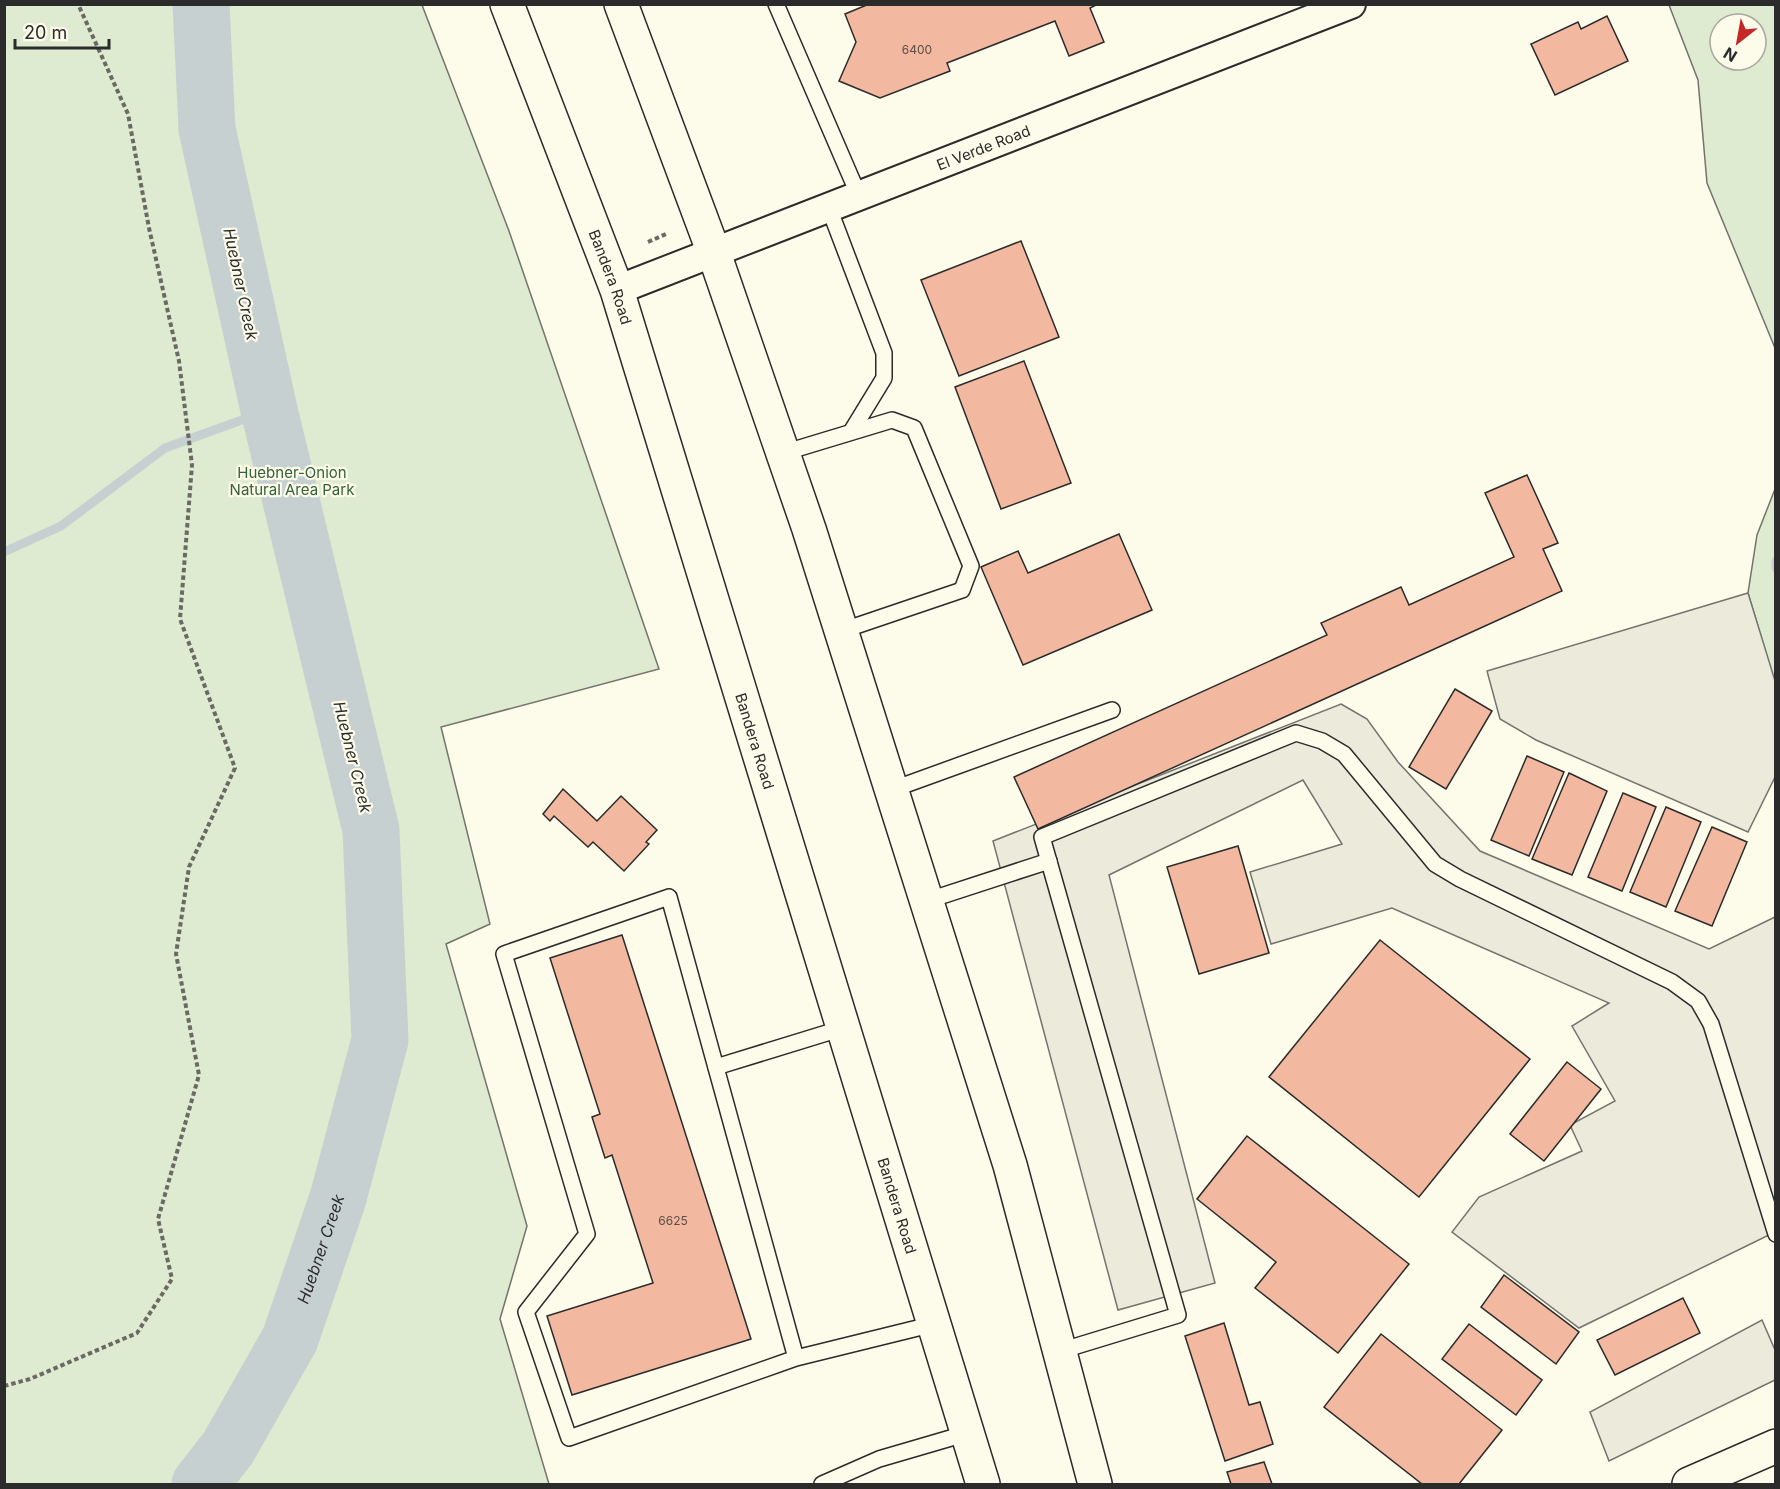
<svg xmlns="http://www.w3.org/2000/svg" width="1780" height="1489" viewBox="0 0 1780 1489" font-family="Inter,sans-serif">
<style>
.green{fill:#deebd1;stroke:#74746e;stroke-width:1.5;fill-rule:evenodd}
.parking{fill:#eceadb;stroke:#74746e;stroke-width:1.5}
.lines{fill:none;stroke-linecap:round;stroke-linejoin:round}
.stream{stroke:#c7d0d0;stroke-width:9}
.river{stroke:#c7d0d0;stroke-width:57}
.building{fill:#f2b8a0;stroke:#2b2b2b;stroke-width:1.5}
.service-casing{stroke:#2b2b2b;stroke-width:18}
.minor-casing{stroke:#2b2b2b;stroke-width:32}
.primary-casing{stroke:#2b2b2b;stroke-width:36}
.path{stroke:#6a6964;stroke-width:4;stroke-dasharray:4.5 3;stroke-linecap:butt}
.service{stroke:#fdfbea;stroke-width:15}
.minor{stroke:#fdfbea;stroke-width:28}
.primary{stroke:#fdfbea;stroke-width:33}
.labels{text-anchor:middle;dominant-baseline:central;stroke-width:4.5;stroke-linejoin:round;paint-order:stroke}
.number-label{font-size:12px;fill:#5d4e48}
.street-label{font-size:15px;fill:#2b2b2b;stroke:#fdfbea}
.park-label{font-size:15px;fill:#34623c;stroke:#fdfbea}
.water-label{font-size:16px;font-style:italic;fill:#2b2b2b;stroke:#fdfbea}
</style>
<rect width="100%" height="100%" fill="#fdfbea"/>
<g class="green">
<polygon points="5,4 422,5 509,231 659,669 441,727 490,924 446,944 527,1226 500,1319 549,1484 5,1484"/>
<path d="M1669,5h106v343l-68,-165 -9,-103zM1720,24h36v36h-36z"/>
<polygon points="1775,489 1775,684 1748,593 1757,535"/>
</g>
<g class="parking">
<polygon points="1748,593 1776,684 1775,777 1748,832 1536,740 1500,719 1487,671"/>
<polygon points="1341,704 1367,719 1398,762 1480,851 1709,949 1775,917 1775,1232 1579,1328 1452,1232 1479,1197 1582,1151 1570,1125 1615,1101 1572,1026 1609,1003 1392,908 1271,944 1250,872 1342,844 1303,780 1109,875 1215,1283 1118,1310 993,841"/>
<polygon points="1762,1320 1775,1350 1775,1380 1609,1461 1590,1412"/>
</g>
<g class="lines">
<g class="stream">
<polyline points="4,552 61,526 165,448 269,410"/>
<polyline points="1776,561 1776,568"/>
</g>
<path class="river" id="s1" d="M200,1484l28,-36 62,-109 48,-141 42,-158 -9,-210 -102,-420 -62,-281 -6,-125"/>
</g>
<g class="building">
<polygon points="869,4 1098,4 1090,8 1104,42 1069,56 1055,21 947,63 950,71 880,98 839,81 856,42 845,14"/>
<polygon points="1607,16 1628,61 1555,95 1531,44 1578,22 1581,29"/>
<polygon points="1021,241 1059,337 959,376 921,280"/>
<polygon points="1024,361 1071,483 1001,509 955,387"/>
<polygon points="1527,475 1558,543 1543,549 1562,591 1038,829 1014,777 1327,635 1321,623 1401,587 1409,605 1514,557 1485,493"/>
<polygon points="1119,534 1152,610 1023,665 981,567 1018,551 1028,573"/>
<polygon points="1455,689 1492,711 1446,789 1409,767"/>
<polygon points="1527,756 1564,772 1529,856 1491,840"/>
<polygon points="1569,773 1607,791 1572,875 1532,859"/>
<polygon points="563,789 597,821 621,796 657,830 646,842 649,844 624,871 593,842 588,847 554,816 550,821 543,814"/>
<polygon points="1623,793 1656,807 1622,891 1588,877"/>
<polygon points="1666,807 1701,822 1666,907 1630,892"/>
<polygon points="1712,827 1747,842 1712,926 1675,911"/>
<polygon points="1238,846 1269,953 1199,974 1167,867"/>
<polygon points="622,935 751,1339 572,1395 547,1316 653,1283 612,1155 605,1158 592,1117 600,1114 550,958"/>
<polygon points="1380,940 1530,1059 1419,1197 1269,1077"/>
<polygon points="1567,1062 1601,1089 1544,1161 1510,1134"/>
<polygon points="1247,1136 1409,1264 1338,1353 1255,1288 1276,1262 1197,1199"/>
<polygon points="1504,1275 1579,1332 1556,1364 1481,1307"/>
<polygon points="1683,1298 1700,1333 1615,1375 1597,1340"/>
<polygon points="1224,1323 1249,1405 1260,1402 1273,1444 1225,1461 1185,1336"/>
<polygon points="1469,1324 1542,1380 1516,1415 1442,1359"/>
<polygon points="1381,1334 1502,1430 1459,1484 1422,1484 1324,1407"/>
<polygon points="1264,1462 1272,1484 1231,1484 1227,1472"/>
</g>
<g class="lines">
<g class="service-casing">
<g id="service">
<polyline points="776,4 859,196"/>
<polyline points="829,208 884,353 884,378 851,432"/>
<polyline points="783,453 892,420 914,428 971,566 962,590 841,631"/>
<polyline points="891,790 1112,710"/>
<polyline points="926,901 1049,861"/>
<polyline points="716,1067 843,1028"/>
<polyline points="1060,1351 1178,1315 1042,837 1296,733 1322,741 1344,754 1435,864 1460,879 1672,982 1698,1001 1711,1024 1776,1234"/>
<polyline points="796,1358 669,897 504,954 587,1234 526,1312 569,1438 796,1358 934,1324"/>
<polyline points="822,1484 879,1459 968,1433"/>
</g>
</g>
<g class="minor-casing">
<g id="minor">
<path id="s2" d="M617,290l734,-286"/>
</g>
</g>
<g class="primary-casing">
<g id="primary">
<path id="s3" d="M507,4l110,286 366,1194"/>
<polyline points="621,4 714,253 809,529 1010,1165 1095,1484"/>
<polyline points="1689,1484 1776,1446"/>
</g>
</g>
<g class="path">
<polyline points="648,242 666,234"/>
<polyline points="4,1386 30,1379 137,1333 172,1279 158,1219 199,1075 176,954 189,867 235,768 180,619 192,465 179,361 149,228 128,114 78,4"/>
</g>
<use href="#service" class="service"/>
<use href="#minor" class="minor"/>
<use href="#primary" class="primary"/>
</g>
<g class="labels">
<g class="number-label">
<text x="917" y="49">6400</text>
<text x="673" y="1220">6625</text>
</g>
<g class="street-label">
<text stroke="none"><textPath href="#s2" startOffset="393">El Verde Road</textPath></text>
<text stroke="none"><textPath href="#s3" startOffset="292">Bandera Road</textPath></text>
<text stroke="none"><textPath href="#s3" startOffset="778">Bandera Road</textPath></text>
<text stroke="none"><textPath href="#s3" startOffset="1264">Bandera Road</textPath></text>
</g>
<g class="park-label">
<text x="292" y="472">Huebner-Onion<tspan x="292" dy="17">Natural Area Park</tspan></text>
</g>
<g class="water-label">
<text transform="translate(241 284) rotate(78)">Huebner Creek</text>
<text transform="translate(353 757) rotate(76)">Huebner Creek</text>
<text stroke="none"><textPath href="#s1" startOffset="266">Huebner Creek</textPath></text>
</g>
</g>
<rect width="1780" height="1489" fill="none" stroke="#2b2b2b" stroke-width="12"/>
<g transform="translate(1738 42) rotate(211)"><circle r="28" fill="#fdfbea" stroke="#a9a89e" stroke-width="1.5"/>
<path d="M0-4.5L10 22L0 15L-10 22Z" fill="#c62828"/>
<text y="-9" font-size="16" font-weight="bold" text-anchor="middle" fill="#2b2b2b">N</text>
</g>
<path d="M15 39v9h94v-9" fill="none" stroke="#2b2b2b" stroke-width="3"/>
<text x="24" y="39" font-size="18" fill="#2b2b2b" stroke="#fdfbea" stroke-width="4.5" paint-order="stroke">20 m</text>
</svg>
